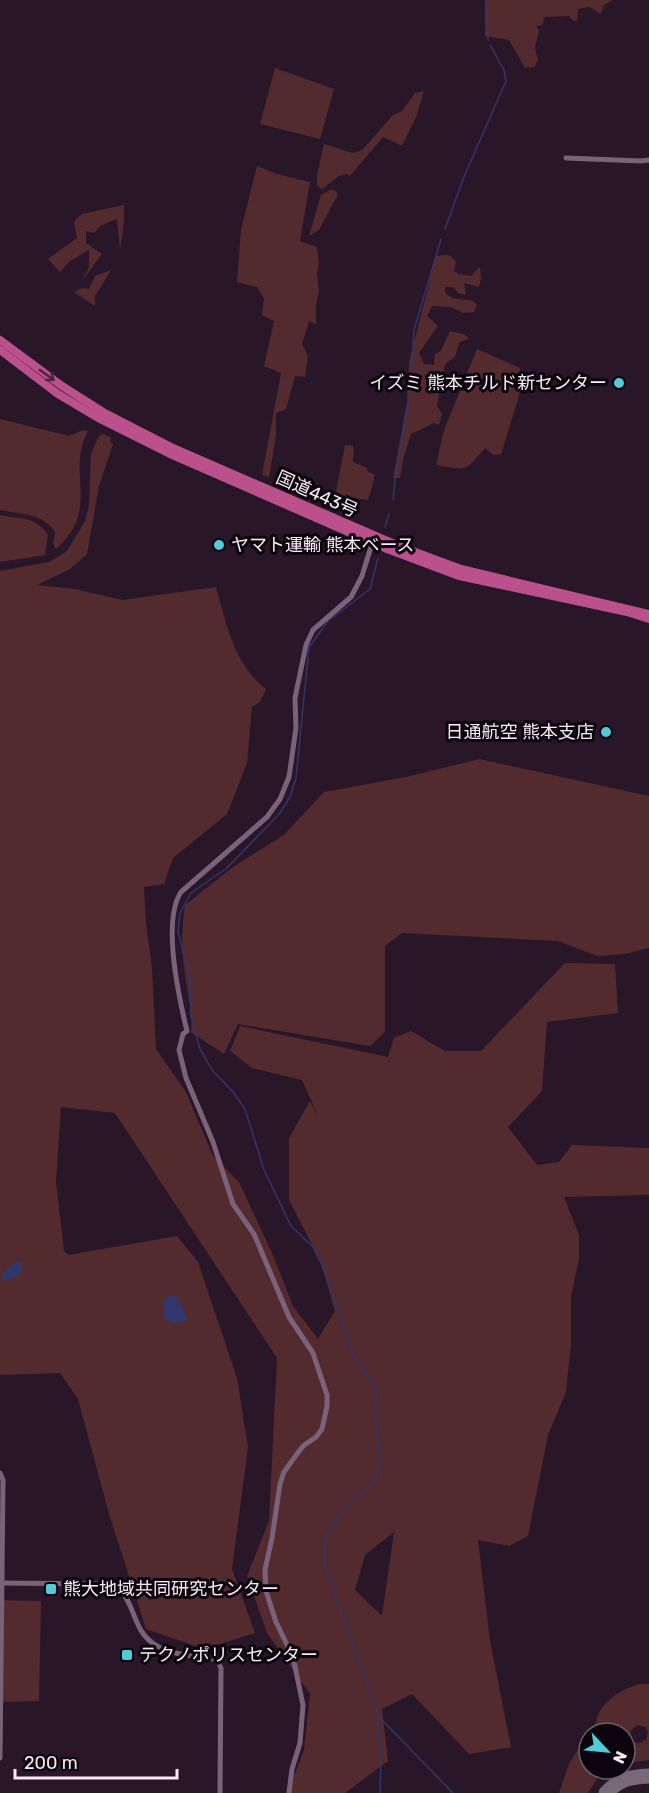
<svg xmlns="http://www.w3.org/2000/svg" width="649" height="1793" viewBox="0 0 649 1793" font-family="Rubik,'Noto Sans JP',sans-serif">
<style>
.green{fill:#532a2e;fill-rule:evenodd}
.water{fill:#31366d}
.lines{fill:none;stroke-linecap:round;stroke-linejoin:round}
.stream{stroke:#31366d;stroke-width:1.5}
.taxiway{stroke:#796879;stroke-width:15}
.tertiary{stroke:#7a637a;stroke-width:5}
.trunk{stroke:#ba508c;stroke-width:8}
.oneway{stroke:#522340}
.poi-dot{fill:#52cbd8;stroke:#0d050d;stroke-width:2}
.labels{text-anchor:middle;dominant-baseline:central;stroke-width:6;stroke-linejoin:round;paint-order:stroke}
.poi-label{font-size:18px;fill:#f7eaf7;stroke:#0d050d;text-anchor:start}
.street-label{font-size:18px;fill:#f7eaf7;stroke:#0d050d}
</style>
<rect width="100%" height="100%" fill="#291629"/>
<g class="green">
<polygon points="485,0 613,0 604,5 601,14 589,7 578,9 577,21 574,21 569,16 545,17 542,25 536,26 539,30 535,48 538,60 534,67 525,68 509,40 485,36"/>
<polygon points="275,68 334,89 320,139 260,124"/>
<polygon points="424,91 416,117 402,146 383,137 350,176 346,174 339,176 322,189 317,185 317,175 324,144 353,153 362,150 393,115 402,111 415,93"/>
<polygon points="257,166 277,174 310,182 300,241 317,247 319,264 317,274 319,292 316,304 316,324 309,321 302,344 308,356 305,377 295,376 286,409 276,413 276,436 269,477 262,475 281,373 264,366 274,321 262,315 264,299 257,287 237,282 241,230"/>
<polygon points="330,190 334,190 338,194 319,230 309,236 321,195"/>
<polygon points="124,205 124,222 120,250 117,219 100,226 94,233 86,231 86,243 102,254 82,281 89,267 89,250 70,261 60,272 48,259 77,238 74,221 82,214"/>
<path d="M446,255l5,1 5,6 -2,9 5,3 12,2 9,-9 1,11 -2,9 -15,-4 2,12 -8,-2 -5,-6h-8v6c13,11 23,3 32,11l-3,8 -11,1 -12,-6 -19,-1 -5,10 11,10 -19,27 5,11 10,1 1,-11 6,-3 9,-20 13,3 6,4 -10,5 -4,14 -10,7 -8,42 5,8 -3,11 -5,-2 -23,11 -8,26 -3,18h-7l14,-76 2,-40 27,-106z"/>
<polygon points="111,270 95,296 95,306 74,292 82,288 89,289 95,276"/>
<path d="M477,349l43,19 1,21 -20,65 -7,1 -9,-7c-21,25 -17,22 -49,17l8,-35z"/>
<path d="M0,419l69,17 14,-6 5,1c-23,42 14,77 -32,118l-3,-5 2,-12c-14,-20 -33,-17 -55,-22z"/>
<path d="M102,434l9,3 -1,5 3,2 -14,42 -12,68 -17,15 -33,16 38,4 47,11 94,-13c10,36 19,79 50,102l-6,13 -8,5 -5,56 -20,51 -54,44 -9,26 -20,3 2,37 6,44 4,81 30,43 27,64 26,26 34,73 20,51 25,33 17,-28 -15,-51 -31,-60v-62l21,-37 8,15 -16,-36 -50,-12 -22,-17 10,-25 148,31 6,-19 17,-7 34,20h36l84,-88 50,1 3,49 -71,9 -5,69 -34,36 29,38 22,-3 13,-17 77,3v47l-85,2 15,38v23l-8,39v47l-5,48 -18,43 -20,101 -19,10 -31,-6 12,101 21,106 -42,7 -57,-60 -30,15 6,52 -43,32h-54l3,-17 10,-26 6,-56 -43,-61 -20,-57 22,-55 8,-163 -162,-245 -54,-6 -5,75 8,69 4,4 109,-19 21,26 39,116 11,69 -16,122 23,64 -51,16 -58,-20 -37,-115 -31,-115 -18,-26 -60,2v-804l49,-9 18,-11 18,-30 4,-16 2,-51 8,-18zM394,1532l-12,83h-1l-26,-25 10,-35z"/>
<polygon points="345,445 353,446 354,450 353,462 367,468 368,472 374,474 374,480 368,500 338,495 336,491"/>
<path d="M0,515c22,5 34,0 48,20l-3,20 -45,7z"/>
<path d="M479,759l170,37v152l-24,6 -28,2 -39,-15 -156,-8 -17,13v86l-15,14 -132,-22 -14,30 -33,-22c2,-23 -5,-43 -7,-66 -3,-21 -2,-39 1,-61l48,-38 51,-32 40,-43 82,-15z"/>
<polygon points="0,1600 41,1601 39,1701 0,1702"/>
<path d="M639,1684h10v76l-24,3v-30h-36v36h22l-13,8 -10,16h-29l10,-29 21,-34 5,-1c1,-24 22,-38 44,-45zM638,1725l7,2 3,5 -2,8 -6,3 -6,-1 -4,-5 1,-7z"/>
</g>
<g class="water">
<path d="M19,1261l3,3 -3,12 -15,5 -2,-4c4,-9 8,-12 17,-16z"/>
<path d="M172,1294c7,5 15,20 15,27l-12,2 -12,-4 2,-21z"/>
</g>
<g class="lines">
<g class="stream">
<polyline points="487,0 488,40"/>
<polyline points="445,229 463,179 506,81 504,70 490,45"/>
<polyline points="393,500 395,479 410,394 414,330 441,239"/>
<polyline points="385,527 389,514"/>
<polyline points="378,558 370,589 328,621 309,647 296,778 290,797 280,813 227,868 191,893 180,913 178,931 190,978 191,1016 200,1049 212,1070 233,1092 245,1109 264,1170 291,1226 313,1247 325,1272 353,1353 377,1391 374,1411 380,1458 376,1478 374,1483 348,1505 328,1532 325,1544 325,1567 380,1718 453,1793"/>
<polyline points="380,1793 381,1760 377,1720 380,1718"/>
</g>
<path class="taxiway" d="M606,1793c13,-14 24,-16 43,-17"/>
<g class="tertiary">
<polyline points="566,158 641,161 649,160"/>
<polyline points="0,1473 3,1480 0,1758"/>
<path d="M1,1583l104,1c6,2 13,3 17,8 13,15 12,39 32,52 16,11 40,12 60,15l4,3 3,6 -1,125"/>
<path d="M289,1793l3,-24 8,-26 3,-38 -10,-48 -17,-35 -10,-31 -1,-21 7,-32 8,-54 4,-12 10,-14 9,-12 13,-9 6,-8 5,-23v-11l-14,-42 -24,-36 -35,-83 -21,-30 -20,-62 -27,-64 -7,-28 4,-16 4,-3c-8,-33 -25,-110 -6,-139l86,-75 13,-18 9,-22 7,-49 -1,-30 11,-53 7,-15 38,-33 11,-21 11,-36"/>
</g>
<g class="trunk">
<polyline points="0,340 62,386 103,412 173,448 399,546 461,569 649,614"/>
<polyline points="0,350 58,394 100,419 170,454 387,549 459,576 627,612 649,619"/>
</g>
</g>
<defs><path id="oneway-shaft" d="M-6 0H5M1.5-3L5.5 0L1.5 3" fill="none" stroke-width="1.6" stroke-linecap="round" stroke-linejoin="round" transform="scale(1.5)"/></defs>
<use class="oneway" href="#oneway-shaft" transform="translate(47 375) rotate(36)"/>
<g class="poi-dot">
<circle cx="619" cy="383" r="6"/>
<circle cx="219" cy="545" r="6"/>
<circle cx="606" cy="732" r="6"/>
<rect x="45" y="1583" width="12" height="12" rx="3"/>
<rect x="121" y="1649" width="12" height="12" rx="3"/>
</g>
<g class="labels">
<g class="poi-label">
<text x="607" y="383" text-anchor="end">イズミ 熊本チルド新センター</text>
<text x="231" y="545">ヤマト運輸 熊本ベース</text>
<text x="594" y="732" text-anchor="end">日通航空 熊本支店</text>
<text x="63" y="1589">熊大地域共同研究センター</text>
<text x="139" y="1655">テクノポリスセンター</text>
</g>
<g class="street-label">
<text transform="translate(317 494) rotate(24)">国道443号</text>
</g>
</g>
<g transform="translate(607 1751) rotate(116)"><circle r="28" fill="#0d050d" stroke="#6b616b" stroke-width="1.5"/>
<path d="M0-4.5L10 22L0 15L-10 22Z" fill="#52cbd8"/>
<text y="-9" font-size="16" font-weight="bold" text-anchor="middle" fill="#f7eaf7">N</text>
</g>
<path d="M15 1769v9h162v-9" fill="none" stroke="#f7eaf7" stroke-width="3"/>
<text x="24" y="1769" font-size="18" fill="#f7eaf7" stroke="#0d050d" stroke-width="4.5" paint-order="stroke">200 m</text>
</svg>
